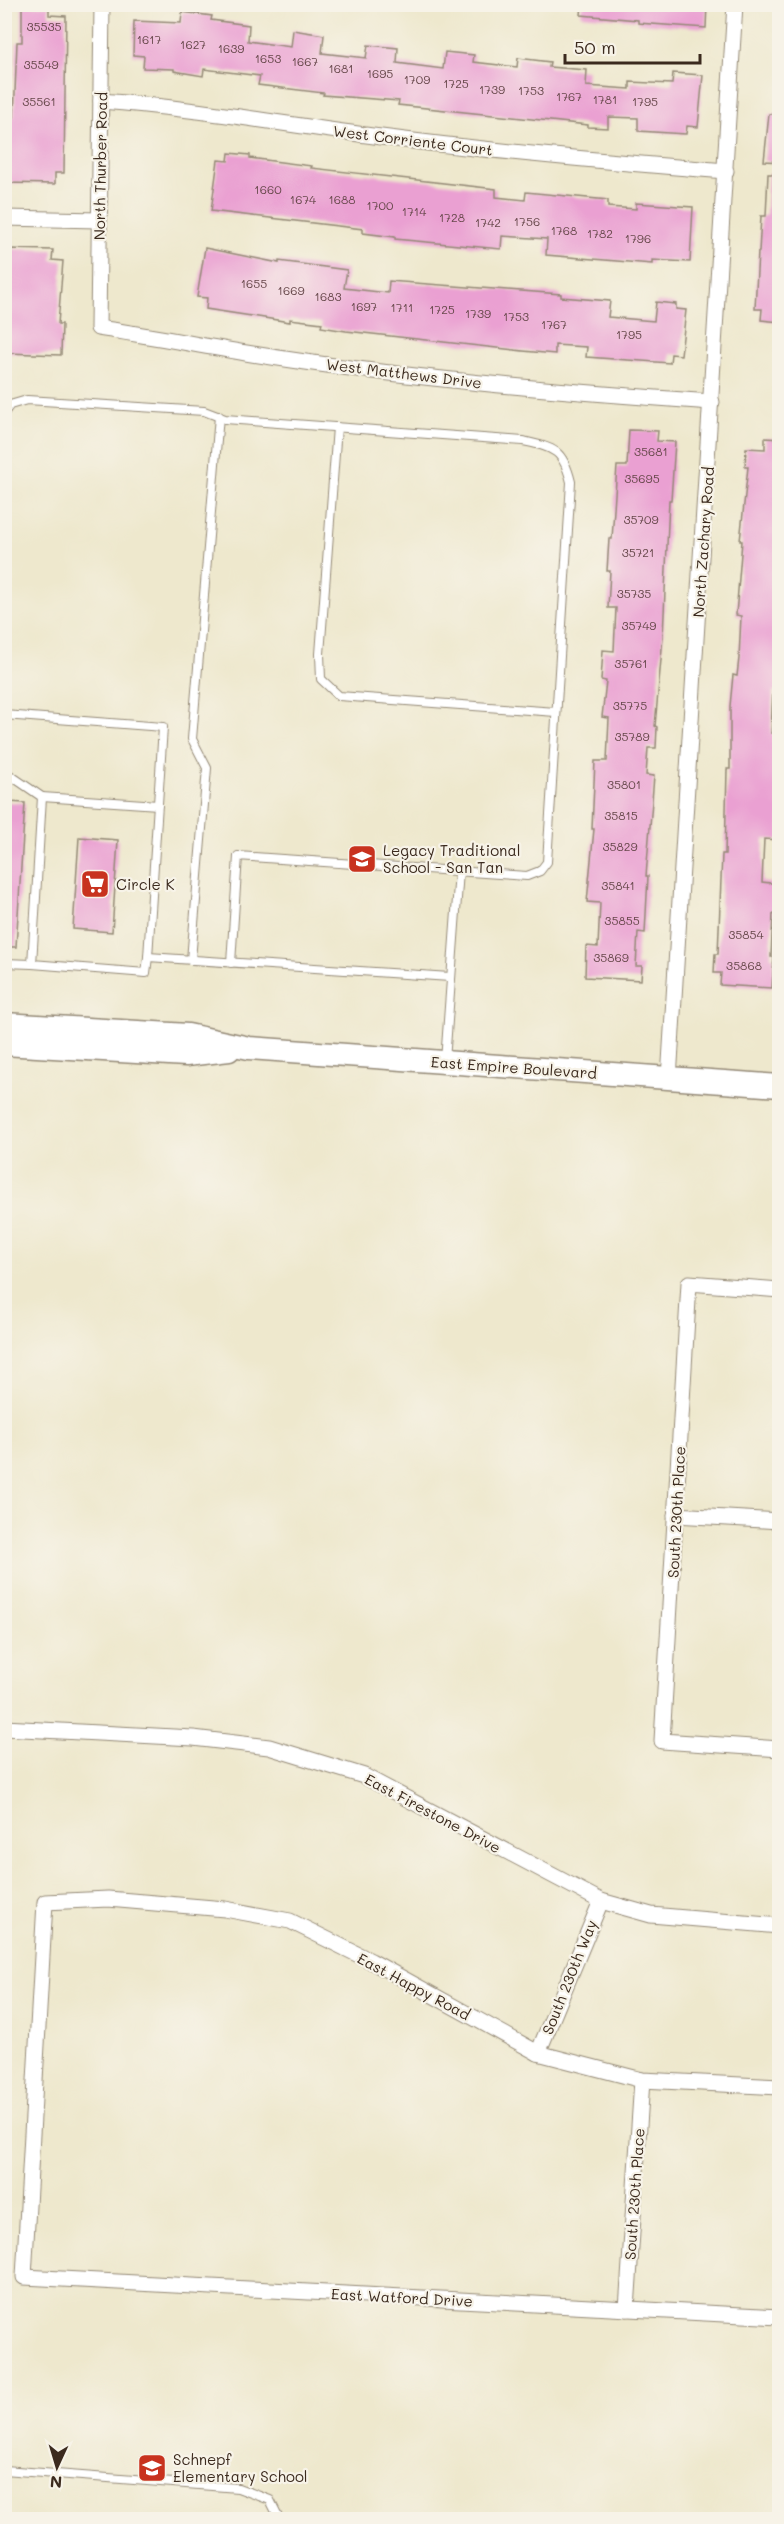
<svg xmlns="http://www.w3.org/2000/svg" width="784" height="2524" viewBox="0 0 784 2524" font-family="Mali,sans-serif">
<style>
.building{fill:#eaa0d2}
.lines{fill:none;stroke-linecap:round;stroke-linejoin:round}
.lane-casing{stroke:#948976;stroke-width:10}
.street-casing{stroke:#948976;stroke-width:17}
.secondary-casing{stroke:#948976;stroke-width:25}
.lane{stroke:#fff;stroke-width:8}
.street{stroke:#fff;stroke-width:15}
.secondary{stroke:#fff;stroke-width:22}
.labels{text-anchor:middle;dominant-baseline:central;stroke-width:4.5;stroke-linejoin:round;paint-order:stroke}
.number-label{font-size:12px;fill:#67484b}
.street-label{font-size:15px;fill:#3b2a1e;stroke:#f7f3e8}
.poi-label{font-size:15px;fill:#3b2a1e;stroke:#f7f3e8;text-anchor:start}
</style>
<rect width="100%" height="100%" fill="#f7f3e8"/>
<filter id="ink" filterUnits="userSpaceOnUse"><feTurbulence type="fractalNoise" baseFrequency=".0167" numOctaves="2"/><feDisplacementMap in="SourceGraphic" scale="12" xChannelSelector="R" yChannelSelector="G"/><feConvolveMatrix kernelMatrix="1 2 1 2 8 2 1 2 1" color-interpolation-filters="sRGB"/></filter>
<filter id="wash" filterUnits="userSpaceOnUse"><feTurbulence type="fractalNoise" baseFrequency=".008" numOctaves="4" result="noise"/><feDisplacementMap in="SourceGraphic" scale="24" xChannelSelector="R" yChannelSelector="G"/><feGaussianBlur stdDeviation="1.35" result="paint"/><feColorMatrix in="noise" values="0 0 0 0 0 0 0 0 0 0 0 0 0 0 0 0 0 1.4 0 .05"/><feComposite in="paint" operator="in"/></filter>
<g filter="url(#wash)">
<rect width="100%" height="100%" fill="#eee8cd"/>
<g id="blocks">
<g class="building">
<polygon points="582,4 707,4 706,28 638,23 638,20 581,15"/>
<polygon points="22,6 49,6 49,15 66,16 64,173 55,173 55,184 5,183 8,117 14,117 17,42 22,42"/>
<polygon points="182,12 212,16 211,20 249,25 248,41 291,47 293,30 324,35 322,53 366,58 368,45 398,48 397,63 443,69 445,52 474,55 473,62 517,67 518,58 550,62 549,67 587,70 586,86 630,89 630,82 672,84 673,73 703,75 698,127 687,126 686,134 638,131 638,118 608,117 608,128 588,127 588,125 398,105 399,101 323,95 324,93 258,85 260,76 204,69 203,76 174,71 174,69 143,68 144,56 133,55 134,21 181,23"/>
<polygon points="769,114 780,114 780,162 764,161"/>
<polygon points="229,153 250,155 250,158 312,166 311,168 496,189 496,197 525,200 526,192 608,200 608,207 636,209 636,203 693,207 690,262 652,260 652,264 546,255 547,239 502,236 501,249 395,239 395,237 363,233 363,229 211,211 218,160 228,161"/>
<polygon points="768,174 780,174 780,322 761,320 762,309 755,309 758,252 759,252 761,216 766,216"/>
<polygon points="205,248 279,263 279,261 347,270 344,288 388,293 389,281 561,294 561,297 610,301 608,317 654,321 656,302 676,304 676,309 686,310 681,355 671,354 670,363 586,357 587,347 555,345 555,354 523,351 346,331 321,327 322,323 290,319 290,322 206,309 207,298 197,297"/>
<polygon points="6,249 53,250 52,260 63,261 58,324 62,324 61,355 7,353 8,316 4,315"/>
<polygon points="629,430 658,431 657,441 675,442 671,500 669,500 663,637 655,726 657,727 656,748 648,748 646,775 654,776 646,876 648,876 645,933 638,932 636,966 642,966 641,980 585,977 586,946 598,947 600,903 587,902 594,829 592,829 595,761 607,761 609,718 602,717 606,681 601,680 603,650 614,651 616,608 608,608 610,571 607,571 609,539 612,539 617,466 627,466"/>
<polygon points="765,438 780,439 780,691 773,691 771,733 780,734 780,840 764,839 762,882 779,884 777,915 773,914 771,957 774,957 772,988 720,985 721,973 714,973 715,954 718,954 722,854 725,854 727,769 730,769 730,706 733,675 737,676 739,658 741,616 736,615 742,541 740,541 748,467 745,467 746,448 765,449"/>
<polygon points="8,802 25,803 16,947 4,947 4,864"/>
<polygon points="79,837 118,840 112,932 73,929"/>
</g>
</g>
</g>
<g filter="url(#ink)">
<use href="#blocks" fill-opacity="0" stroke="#948976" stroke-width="1.5"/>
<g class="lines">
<g class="lane-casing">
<g id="lane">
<path d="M4,413l6,-8 17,-5 177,11 21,8 298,22c31,7 40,8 48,41l-24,380 -7,9 -13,5 -289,-20 -7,107"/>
<polyline points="337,427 320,654 321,679 339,696 556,712"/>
<polyline points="4,715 163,727 148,957"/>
<polyline points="4,771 42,797 32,964 146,973 148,957 450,977"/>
<polyline points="42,797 158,805"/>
<polyline points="191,960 207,768 192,739 219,416"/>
<polyline points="4,963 32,964"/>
<polyline points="445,1061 459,871"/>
<polyline points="4,2470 238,2488 270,2500 280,2520"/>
</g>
</g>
<g class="street-casing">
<g id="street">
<path d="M102,4l-4,324c50,7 99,17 148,25 154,25 310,38 466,49"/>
<path d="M101,101c94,7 186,24 280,36 115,15 230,25 345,34"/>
<polyline points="4,218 99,220"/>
<polyline points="669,1079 735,4"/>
<polyline points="780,1290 689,1283 662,1741 780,1749"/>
<polyline points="675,1515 780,1521"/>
<polyline points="4,1728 193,1738 269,1747 364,1776 601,1901 651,1915 780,1926"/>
<polyline points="538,2053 601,1901"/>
<polyline points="780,2087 642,2080 538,2053 371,1961 290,1921 225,1909 108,1899 45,1902 24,2277 780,2317"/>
<polyline points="627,2309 642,2080"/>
</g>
</g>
<g class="secondary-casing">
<g id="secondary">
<polyline points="4,1024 188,1035 249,1048 780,1086"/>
<polyline points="4,1044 186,1055 229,1050"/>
</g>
</g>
<use href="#lane" class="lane"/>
<use href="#street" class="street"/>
<use href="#secondary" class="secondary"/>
</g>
</g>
<defs>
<g id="school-square" transform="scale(1.5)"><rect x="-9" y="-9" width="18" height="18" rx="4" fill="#c8321e" stroke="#f7f3e8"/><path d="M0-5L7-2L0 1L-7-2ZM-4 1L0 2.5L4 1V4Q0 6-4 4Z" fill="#fff"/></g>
<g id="supermarket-square" transform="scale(1.5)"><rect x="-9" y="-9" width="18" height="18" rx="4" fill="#c8321e" stroke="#f7f3e8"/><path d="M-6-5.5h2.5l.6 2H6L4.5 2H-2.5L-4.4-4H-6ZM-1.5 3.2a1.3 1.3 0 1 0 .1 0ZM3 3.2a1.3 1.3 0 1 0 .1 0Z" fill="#fff"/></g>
</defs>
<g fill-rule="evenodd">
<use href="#school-square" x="362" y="859"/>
<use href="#supermarket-square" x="95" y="884"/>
<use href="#school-square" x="152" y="2468"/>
</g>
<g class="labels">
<g class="number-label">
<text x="44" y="26">35535</text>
<text x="149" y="39">1617</text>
<text x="193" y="44">1627</text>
<text x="231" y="48">1639</text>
<text x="268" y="58">1653</text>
<text x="305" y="61">1667</text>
<text x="41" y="64">35549</text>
<text x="341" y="68">1681</text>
<text x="380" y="73">1695</text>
<text x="417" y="79">1709</text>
<text x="456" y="83">1725</text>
<text x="492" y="89">1739</text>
<text x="531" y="90">1753</text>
<text x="569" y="96">1767</text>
<text x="605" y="99">1781</text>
<text x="39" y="101">35561</text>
<text x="645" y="101">1795</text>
<text x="268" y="189">1660</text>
<text x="303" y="199">1674</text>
<text x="342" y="199">1688</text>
<text x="380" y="205">1700</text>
<text x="414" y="211">1714</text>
<text x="452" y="217">1728</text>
<text x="527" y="221">1756</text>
<text x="488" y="222">1742</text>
<text x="564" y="230">1768</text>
<text x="600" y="233">1782</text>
<text x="638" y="238">1796</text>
<text x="254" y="283">1655</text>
<text x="291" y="290">1669</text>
<text x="328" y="296">1683</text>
<text x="364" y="306">1697</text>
<text x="402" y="307">1711</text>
<text x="442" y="309">1725</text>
<text x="478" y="313">1739</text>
<text x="516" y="316">1753</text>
<text x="554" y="324">1767</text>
<text x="629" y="334">1795</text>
<text x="651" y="451">35681</text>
<text x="642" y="478">35695</text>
<text x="641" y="519">35709</text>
<text x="638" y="552">35721</text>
<text x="634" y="593">35735</text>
<text x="639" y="625">35749</text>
<text x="631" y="663">35761</text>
<text x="630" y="705">35775</text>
<text x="632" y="736">35789</text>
<text x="624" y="784">35801</text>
<text x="621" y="815">35815</text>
<text x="620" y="846">35829</text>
<text x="618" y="885">35841</text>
<text x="622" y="920">35855</text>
<text x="746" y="934">35854</text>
<text x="611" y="957">35869</text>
<text x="744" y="965">35868</text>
</g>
<g class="street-label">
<text transform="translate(413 140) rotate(7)">West Corriente Court</text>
<text transform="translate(100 166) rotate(-89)">North Thurber Road</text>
<text transform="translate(404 373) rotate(7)">West Matthews Drive</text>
<text transform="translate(703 542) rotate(-86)">North Zachary Road</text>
<text transform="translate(514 1067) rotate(4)">East Empire Boulevard</text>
<text transform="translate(676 1512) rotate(-87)">South 230th Place</text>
<text transform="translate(433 1813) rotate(28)">East Firestone Drive</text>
<text transform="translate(569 1977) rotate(-68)">South 230th Way</text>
<text transform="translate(414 1986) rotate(28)">East Happy Road</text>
<text transform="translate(634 2194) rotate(-86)">South 230th Place</text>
<text transform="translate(402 2297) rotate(3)">East Watford Drive</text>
</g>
<g class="poi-label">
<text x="383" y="850">Legacy Traditional<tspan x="383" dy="17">School - San Tan</tspan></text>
<text x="116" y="884">Circle K</text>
<text x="173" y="2459">Schnepf<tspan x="173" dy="17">Elementary School</tspan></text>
</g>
</g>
<rect width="784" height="2524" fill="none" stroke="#f7f3e8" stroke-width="24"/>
<g transform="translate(57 2467) rotate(184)" stroke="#f7f3e8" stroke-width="4.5" paint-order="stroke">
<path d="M0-4.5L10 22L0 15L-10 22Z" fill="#3b2a1e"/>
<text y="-9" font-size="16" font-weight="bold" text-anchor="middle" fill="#3b2a1e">N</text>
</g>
<path d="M565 54v9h135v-9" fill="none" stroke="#3b2a1e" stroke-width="3"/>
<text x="574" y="54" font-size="18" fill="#3b2a1e" stroke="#f7f3e8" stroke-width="4.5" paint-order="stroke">50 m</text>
</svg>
